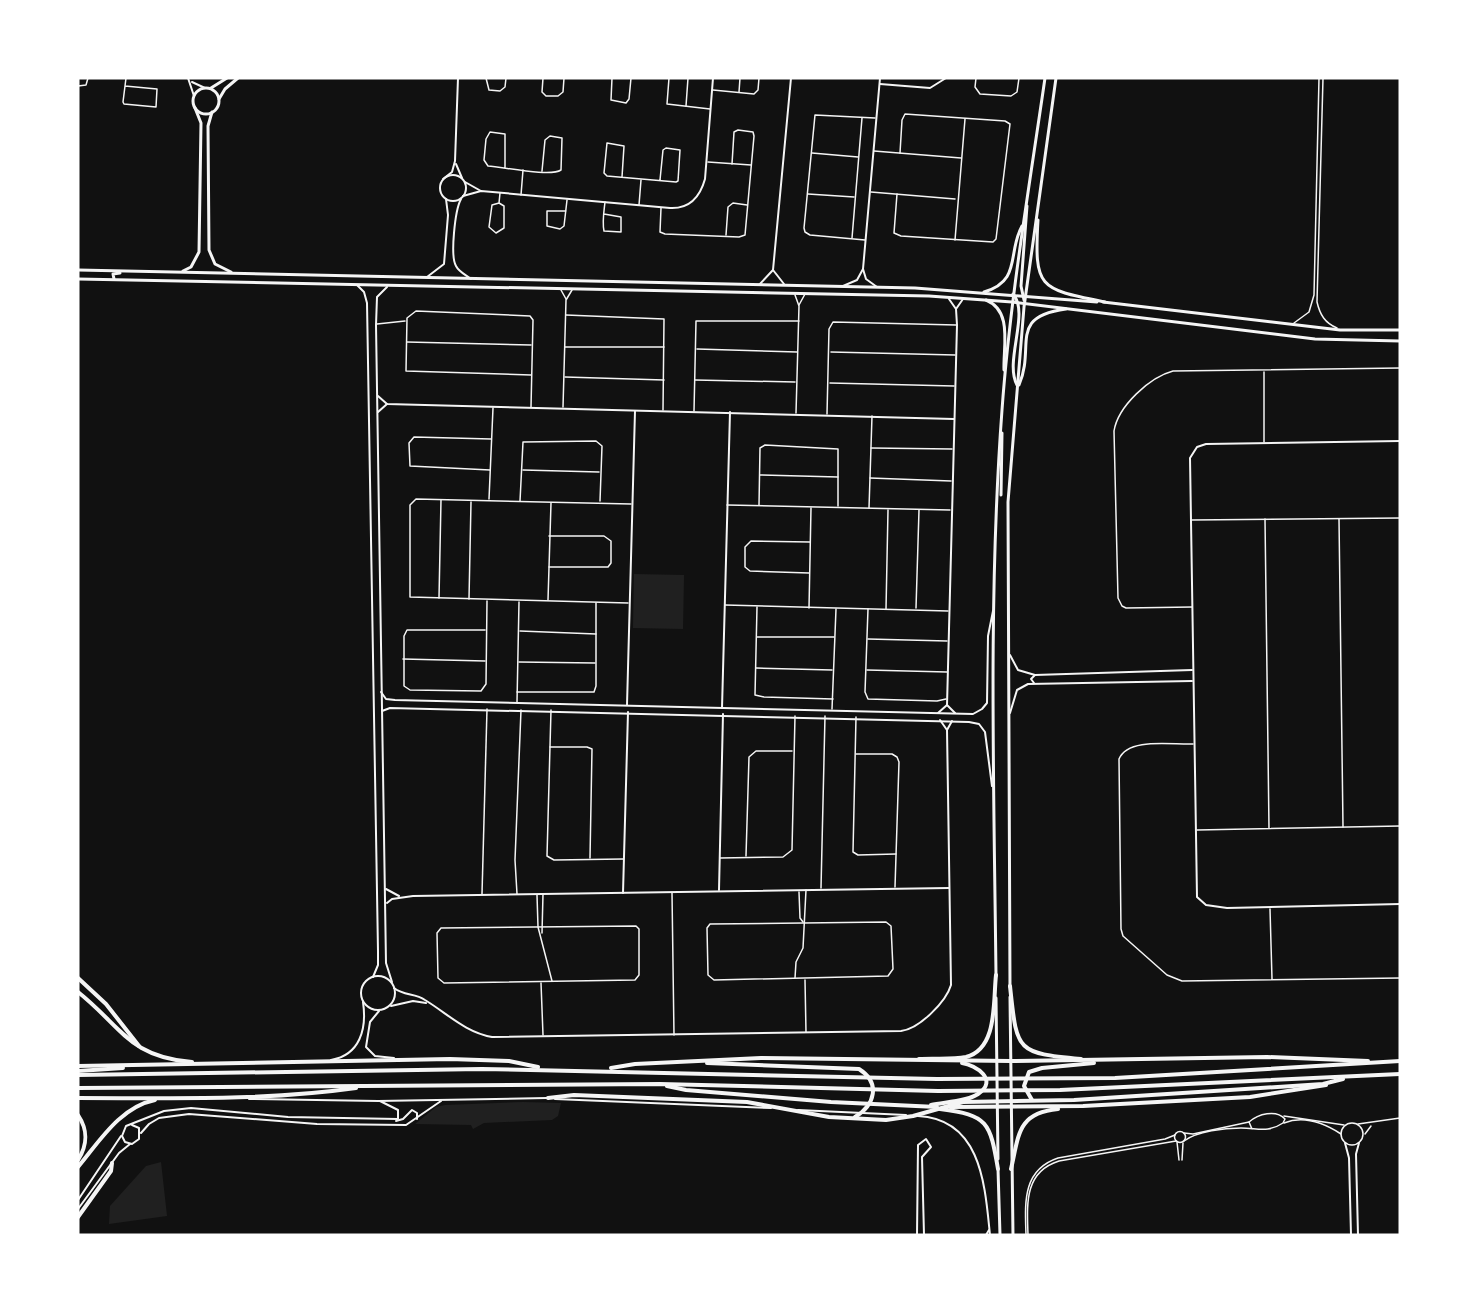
<svg xmlns="http://www.w3.org/2000/svg" width="1478" height="1313" viewBox="0 0 1478 1313" font-family="Poppins,sans-serif">
<style>
.green{fill:#202020}
.lines{fill:none;stroke-linecap:round;stroke-linejoin:round}
.minor{stroke:#f5f5f5;stroke-width:1.5}
.tertiary{stroke:#f5f5f5;stroke-width:2}
.secondary{stroke:#f5f5f5;stroke-width:3}
.primary{stroke:#f5f5f5;stroke-width:3}
.motorway{stroke:#f5f5f5;stroke-width:4}
</style>
<rect width="100%" height="100%" fill="#111"/>
<g class="green">
<polygon points="634,574 684,575 683,629 633,628"/>
<polygon points="523,1102 561,1103 558,1116 552,1120 484,1123 473,1129 471,1125 415,1124 436,1107 445,1105"/>
<polygon points="161,1162 167,1216 109,1224 110,1206 146,1166"/>
</g>
<g class="lines">
<g class="minor">
<polyline points="486,78 489,90 500,91 505,87 506,78"/>
<polyline points="543,78 542,92 546,96 558,96 563,92 564,78"/>
<polyline points="612,78 611,100 626,103 629,99 631,78"/>
<polyline points="669,78 667,104 710,109"/>
<polyline points="976,78 975,87 980,94 1011,96 1017,92 1019,78"/>
<path d="M1323,78l-6,224c3,13 8,21 20,26"/>
<polyline points="78,86 86,85 88,78"/>
<polyline points="125,86 157,89 156,107 124,104 123,102 126,78"/>
<polyline points="713,90 754,94 758,90 759,78"/>
<polyline points="739,92 740,78"/>
<polyline points="686,106 688,78"/>
<polyline points="874,151 961,158"/>
<polyline points="812,153 858,157"/>
<polyline points="708,162 751,165"/>
<path d="M505,167v-33l-15,-2 -4,7 -2,21 4,6c16,1 62,11 73,4l1,-32 -12,-2 -5,4 -3,31"/>
<polyline points="622,177 624,146 607,143 604,173 607,176 676,182 678,181 680,150 666,148 663,150 660,180"/>
<polyline points="871,192 955,199"/>
<polyline points="808,194 854,197"/>
<polyline points="897,194 894,233 901,236 993,242 996,239 1010,124 1005,121 905,114 902,120 900,153"/>
<polyline points="521,195 523,170"/>
<polyline points="499,203 492,205 489,227 496,233 504,228 504,206 499,203 500,193"/>
<polyline points="639,205 641,180"/>
<polyline points="661,208 660,232 665,234 739,237 745,235 754,136 753,132 738,130 734,132 732,164"/>
<polyline points="566,211 547,211 547,226 560,229 564,226 567,200"/>
<path d="M604,214l17,3v15l-17,-1c-2,-9 0,-20 1,-29"/>
<polyline points="726,235 728,207 733,203 747,205"/>
<polyline points="852,238 862,118"/>
<polyline points="865,240 810,235 805,232 804,228 815,115 875,118"/>
<polyline points="955,240 965,119"/>
<polyline points="561,290 566,299"/>
<polyline points="795,295 799,306 796,413"/>
<polyline points="799,305 805,294"/>
<polyline points="566,315 664,319 663,410"/>
<polyline points="1294,323 1309,312 1314,295 1319,78"/>
<polyline points="377,324 405,321"/>
<polyline points="407,342 531,345"/>
<polyline points="565,347 664,347"/>
<polyline points="697,349 797,352"/>
<polyline points="831,352 955,355"/>
<polyline points="565,377 664,380"/>
<polyline points="695,380 795,382"/>
<polyline points="830,383 954,386"/>
<polyline points="531,407 533,320 530,316 416,311 407,318 406,371 531,375"/>
<polyline points="563,407 566,300 572,290"/>
<polyline points="694,411 696,321 799,321"/>
<polyline points="827,414 829,329 833,322 956,325"/>
<polyline points="1264,442 1264,372"/>
<polyline points="871,448 952,449"/>
<polyline points="490,470 410,466 409,443 414,437 491,439"/>
<polyline points="523,470 599,472"/>
<polyline points="760,475 838,477"/>
<polyline points="870,478 951,481"/>
<polyline points="489,499 493,408"/>
<polyline points="520,501 523,442 596,441 602,446 600,501"/>
<polyline points="727,505 950,510"/>
<polyline points="759,505 760,448 765,445 838,449 838,506"/>
<polyline points="869,508 872,416"/>
<polyline points="1265,519 1269,828"/>
<polyline points="1339,519 1343,827"/>
<polyline points="1191,520 1400,518"/>
<polyline points="549,567 608,567 611,563 611,541 604,536 549,536"/>
<polyline points="809,573 750,571 745,567 745,547 751,541 810,542"/>
<polyline points="439,598 441,500"/>
<polyline points="469,599 471,502"/>
<polyline points="548,600 551,503"/>
<polyline points="628,603 410,597 410,505 416,499 631,504"/>
<polyline points="725,605 948,611"/>
<polyline points="757,607 755,695 764,697 833,699"/>
<path d="M1192,607l-66,1 -4,-2 -4,-8 -4,-167c4,-25 36,-54 59,-60l227,-3"/>
<polyline points="809,608 811,508"/>
<polyline points="916,608 919,510"/>
<polyline points="868,609 865,692 868,699 937,701 946,699"/>
<polyline points="886,609 888,510"/>
<polyline points="485,630 407,630 404,636 404,686 410,690 481,691 486,684 487,601"/>
<polyline points="520,631 596,634"/>
<polyline points="757,637 834,637"/>
<polyline points="868,639 947,641"/>
<polyline points="403,659 485,661"/>
<polyline points="519,662 595,663"/>
<polyline points="756,668 832,670"/>
<polyline points="867,670 947,672"/>
<polyline points="517,692 594,692 596,686 596,603"/>
<polyline points="517,702 519,602"/>
<polyline points="832,709 836,609"/>
<polyline points="551,710 547,856 554,860 623,859"/>
<polyline points="856,717 853,852 858,855 896,854"/>
<path d="M1193,744c-21,1 -65,-7 -74,15l2,170 2,7 44,39 15,6 218,-3"/>
<polyline points="550,747 587,747 592,749 590,858"/>
<polyline points="856,754 892,754 897,757 899,762 895,887"/>
<polyline points="1197,830 1400,826"/>
<polyline points="746,856 749,757 756,751 792,751"/>
<polyline points="720,858 783,857 792,850 795,716"/>
<polyline points="821,888 825,716"/>
<polyline points="799,892 800,918 803,922"/>
<polyline points="672,893 674,1035"/>
<polyline points="482,894 487,709"/>
<polyline points="517,894 515,860 521,710"/>
<polyline points="537,895 538,927 552,981"/>
<polyline points="1270,909 1272,979"/>
<polygon points="886,922 891,926 893,969 888,976 714,980 708,975 707,928 710,924"/>
<polygon points="636,926 639,929 639,975 635,980 444,983 438,978 437,933 441,928"/>
<polyline points="542,933 543,894"/>
<polyline points="795,978 796,962 803,948 806,890"/>
<polyline points="805,980 806,1032"/>
<polyline points="541,983 543,1035"/>
<polyline points="1284,1116 1344,1125"/>
<circle cx="1352" cy="1134" r="11"/>
<path d="M1284,1123c20,-8 40,0 57,11"/>
<polyline points="1358,1124 1400,1118"/>
<circle cx="1180" cy="1137" r="5.5"/>
<polyline points="1184,1133 1193,1134 1249,1122"/>
<polyline points="1365,1134 1371,1126"/>
<path d="M1184,1141c13,-10 41,-13 57,-13 17,0 27,5 42,-5l2,-4c-9,-10 -27,-5 -36,3l3,7"/>
<polyline points="1177,1142 1179,1160"/>
<polyline points="1182,1160 1183,1143"/>
<path d="M1026,1235c-1,-32 -4,-65 32,-77l107,-19 10,-4"/>
<path d="M1028,1235c-1,-31 -4,-63 31,-74l117,-20"/>
</g>
<g class="tertiary">
<polyline points="188,78 194,96"/>
<polyline points="192,82 205,88"/>
<polyline points="880,84 930,88 946,78"/>
<polyline points="456,164 462,178"/>
<circle cx="453" cy="188" r="13"/>
<polyline points="443,179 452,172 455,161 458,78"/>
<polyline points="465,182 481,191"/>
<path d="M463,196l18,-5 189,17c20,1 30,-11 35,-29l8,-101"/>
<path d="M461,199c-6,11 -11,57 -5,67 3,6 10,9 15,13"/>
<polyline points="773,270 784,284"/>
<polyline points="427,277 444,264 448,215 446,199"/>
<polyline points="357,285 364,292 367,303 378,951 378,965 373,977"/>
<polyline points="759,285 773,270 791,78"/>
<polyline points="843,286 857,280 863,269"/>
<polyline points="387,287 377,297 376,325 386,963 392,982"/>
<polyline points="877,287 866,279 863,269 880,78"/>
<polyline points="949,299 956,309 957,325 947,705 955,713"/>
<polyline points="956,309 963,299"/>
<polyline points="378,396 387,404 954,419"/>
<polyline points="378,412 387,404"/>
<polyline points="1400,441 1206,444 1197,447 1190,458 1197,897 1206,905 1227,908 1400,904"/>
<polyline points="1010,655 1018,670 1035,675 1192,670"/>
<polyline points="1034,683 1031,679 1035,675"/>
<polyline points="381,692 386,699 395,700 973,714 982,709 987,703 988,636 993,611"/>
<polyline points="627,705 635,411"/>
<polyline points="722,708 730,412"/>
<polyline points="382,711 390,708 969,722 979,724 985,732 992,786"/>
<polyline points="938,713 947,705"/>
<polyline points="1010,713 1017,690 1028,684 1192,681"/>
<polyline points="940,720 947,730"/>
<polyline points="386,889 399,896"/>
<polyline points="719,890 723,714"/>
<polyline points="623,893 628,712"/>
<polyline points="387,903 392,899 413,896 949,888"/>
<circle cx="378" cy="993" r="17"/>
<path d="M394,988c10,8 21,5 31,12 23,14 40,32 67,37l409,-6c18,-2 45,-29 50,-46l-4,-255 5,-9"/>
<polyline points="391,1006 413,1001 426,1003"/>
<polyline points="379,1011 370,1022 366,1047 375,1056 394,1058"/>
<path d="M331,1060c29,-5 36,-31 32,-58"/>
<polyline points="249,1099 378,1101 547,1098"/>
<polyline points="555,1099 771,1108"/>
<polyline points="798,1110 906,1115"/>
<path d="M918,1116c64,3 67,71 72,119"/>
<polyline points="396,1121 403,1119 412,1110 417,1113 417,1119"/>
<polyline points="132,1125 139,1128 139,1139 132,1144 125,1142 122,1136 126,1126 164,1111 191,1108 288,1117 398,1119 398,1110 380,1101"/>
<polyline points="141,1133 149,1124 159,1118 189,1114 317,1124 406,1125 441,1101"/>
<polyline points="1345,1143 1349,1158 1351,1235"/>
<polyline points="78,1200 121,1136"/>
<polyline points="78,1209 119,1153 130,1144"/>
<polyline points="917,1235 918,1145 926,1139 931,1147 922,1157 924,1235"/>
<polyline points="986,1235 989,1230"/>
<polyline points="1358,1235 1356,1154 1359,1143"/>
</g>
<g class="secondary">
<polyline points="211,88 227,78"/>
<circle cx="206" cy="101" r="13"/>
<polyline points="219,99 225,89 238,78"/>
<polyline points="212,112 208,126 209,250 215,264 231,272"/>
<polyline points="78,270 915,288 1097,302"/>
<polyline points="183,271 191,267 199,252 201,123 195,108"/>
<polyline points="78,279 929,296 1012,302 1315,339 1400,341"/>
<polyline points="114,279 113,274 120,273"/>
<polyline points="1103,302 1340,330 1400,330"/>
</g>
<g class="primary">
<path d="M1038,220c-4,69 1,69 67,82"/>
<path d="M984,292c38,-11 23,-39 38,-66"/>
<path d="M1013,294c17,19 -9,67 4,91"/>
<path d="M986,300c27,11 17,46 18,70"/>
<polyline points="1024,300 1021,286 1027,206"/>
<path d="M1019,385c17,-39 -12,-68 47,-76"/>
<polyline points="1001,495 1002,433"/>
<path d="M996,976c-2,-188 -8,-378 6,-566 8,-111 27,-221 43,-332"/>
<polyline points="1010,987 1008,502 1024,307 1056,78"/>
<polyline points="1010,997 1013,1235"/>
<polyline points="996,998 998,1159"/>
<polyline points="998,1169 1000,1235"/>
</g>
<g class="motorway">
<polyline points="78,978 106,1004 139,1046"/>
<path d="M1010,986c7,65 5,67 71,73"/>
<path d="M78,992c44,35 51,65 114,70"/>
<path d="M919,1059c15,-1 32,1 47,-2 32,-8 27,-56 30,-82"/>
<path d="M707,1063l152,6c22,14 16,36 -4,48"/>
<polyline points="78,1066 450,1059 509,1061 538,1067"/>
<polyline points="611,1068 635,1064 761,1058 1010,1061 1267,1057 1368,1061"/>
<polyline points="78,1071 123,1068"/>
<polyline points="78,1075 482,1069 937,1079 1115,1078 1400,1061"/>
<polyline points="667,1086 686,1090 831,1102 937,1107"/>
<polyline points="78,1088 660,1084 938,1091 1060,1090 1400,1074"/>
<path d="M78,1098c92,0 186,3 278,-10"/>
<polyline points="548,1098 574,1095 747,1102 829,1117 886,1120 913,1116 963,1102 1074,1100 1323,1084 1343,1079"/>
<polyline points="1032,1100 1024,1086 1029,1072 1042,1068 1094,1063"/>
<path d="M931,1105c13,-3 35,-3 47,-11 21,-14 -2,-29 -16,-31"/>
<polyline points="950,1107 1083,1106 1250,1097 1326,1085"/>
<path d="M940,1109c48,6 50,13 58,60"/>
<path d="M78,1115c10,15 10,29 0,45"/>
<path d="M78,1167c21,-25 42,-60 77,-67"/>
<path d="M1011,1169c8,-34 6,-56 47,-60"/>
<polyline points="78,1217 111,1171 112,1163"/>
</g>
</g>
<rect width="1478" height="1313" fill="none" stroke="#ffffff" stroke-width="159"/>
</svg>
